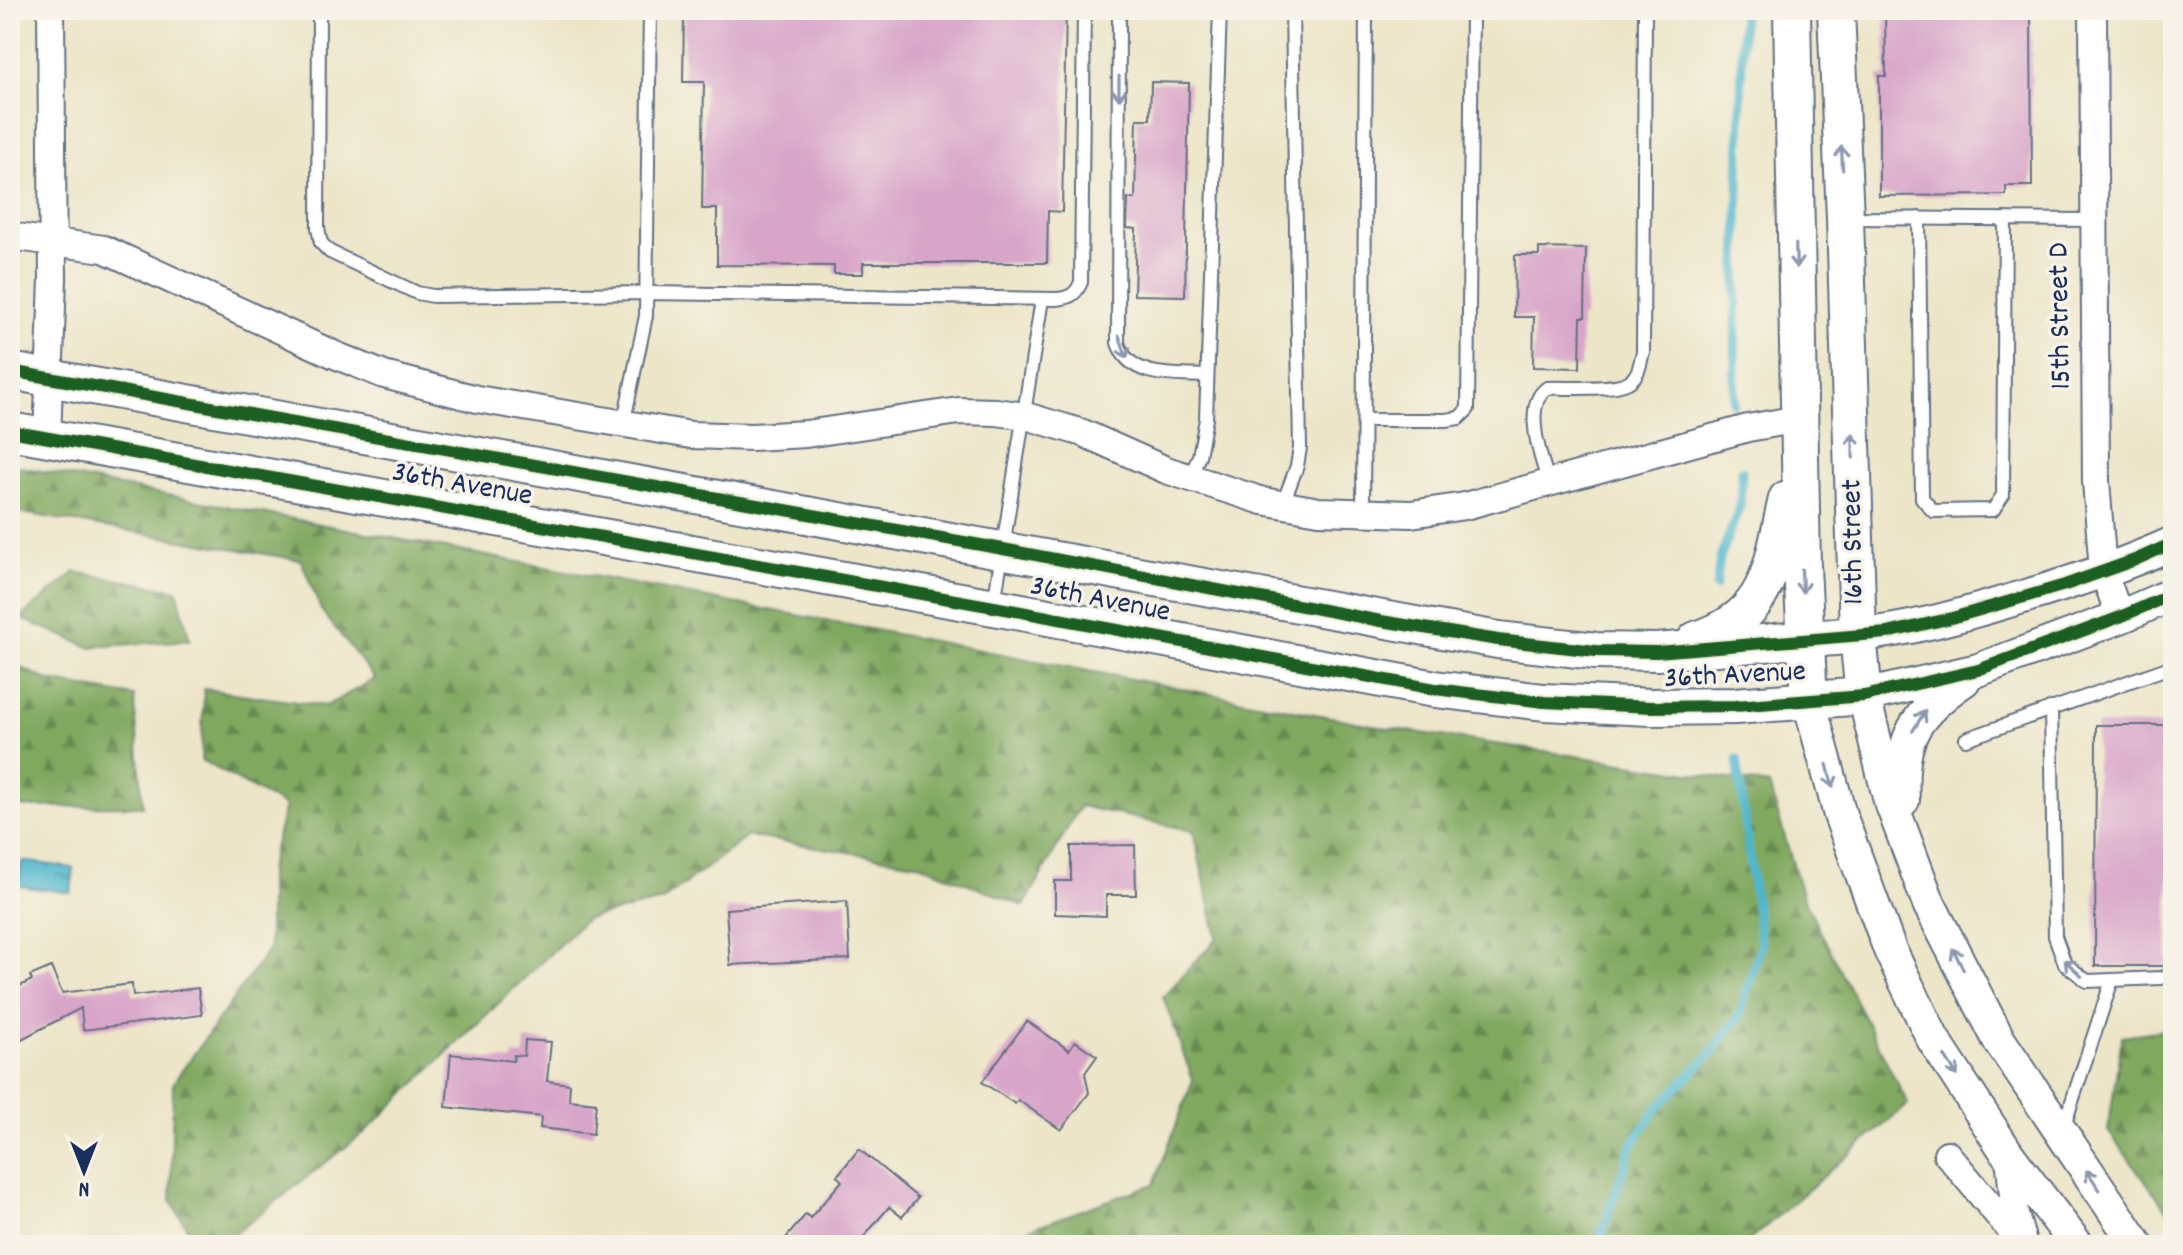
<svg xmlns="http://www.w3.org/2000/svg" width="2183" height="1255" viewBox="0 0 2183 1255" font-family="Dekko,sans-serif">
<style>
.forest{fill:url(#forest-firs);stroke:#4e6c5e;stroke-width:2}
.water{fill:url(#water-ripples);stroke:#347295;stroke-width:2}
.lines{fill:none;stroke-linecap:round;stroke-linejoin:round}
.stream{stroke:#4eb6cc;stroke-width:9}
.building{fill:#d8a5c9}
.service-casing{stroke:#646f83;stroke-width:16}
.minor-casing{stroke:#646f83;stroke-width:30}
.tertiary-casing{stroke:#646f83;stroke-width:36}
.secondary-casing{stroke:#646f83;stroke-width:40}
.service{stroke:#fff;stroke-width:12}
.minor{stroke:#fff;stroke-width:26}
.tertiary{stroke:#fff;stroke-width:32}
.secondary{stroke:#fff;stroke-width:36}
.cycleway-casing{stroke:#f7f3e8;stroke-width:17}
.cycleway{stroke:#1b5e20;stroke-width:12}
.oneway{stroke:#8d97ae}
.labels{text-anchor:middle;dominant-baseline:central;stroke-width:7;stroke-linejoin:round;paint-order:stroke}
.street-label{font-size:30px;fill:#1b2f5e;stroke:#f7f3e8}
</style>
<defs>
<pattern id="forest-firs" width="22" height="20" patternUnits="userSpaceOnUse" patternTransform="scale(2)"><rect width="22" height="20" fill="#80a85e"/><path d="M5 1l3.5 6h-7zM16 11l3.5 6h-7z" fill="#688951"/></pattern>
<pattern id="water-ripples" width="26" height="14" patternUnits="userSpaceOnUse" patternTransform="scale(2)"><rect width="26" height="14" fill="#4eb6cc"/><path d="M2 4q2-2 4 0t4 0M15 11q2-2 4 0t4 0" fill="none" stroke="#4094a9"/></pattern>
</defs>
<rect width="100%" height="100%" fill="#f7f3e8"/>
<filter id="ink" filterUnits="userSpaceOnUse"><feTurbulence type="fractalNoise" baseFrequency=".0125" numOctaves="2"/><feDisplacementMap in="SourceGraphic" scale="16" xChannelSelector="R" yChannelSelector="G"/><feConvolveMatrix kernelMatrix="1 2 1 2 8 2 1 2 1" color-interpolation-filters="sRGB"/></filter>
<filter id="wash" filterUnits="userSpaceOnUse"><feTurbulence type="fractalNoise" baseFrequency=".006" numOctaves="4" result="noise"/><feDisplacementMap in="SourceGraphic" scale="32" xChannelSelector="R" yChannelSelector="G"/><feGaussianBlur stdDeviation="1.8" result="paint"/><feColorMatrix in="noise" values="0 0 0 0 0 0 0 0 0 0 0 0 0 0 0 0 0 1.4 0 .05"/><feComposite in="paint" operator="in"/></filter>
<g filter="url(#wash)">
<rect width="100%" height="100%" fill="#ece5c8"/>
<g class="forest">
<polygon points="10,465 1388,728 1769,785 1803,897 1908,1104 1744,1245 985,1245 1154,1184 1193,1080 1163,997 1217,938 1193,831 1080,806 1024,906 916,863 748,836 662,901 586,919 365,1132 220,1245 197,1245 171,1201 173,1083 269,949 269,869 285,806 201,760 204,689 326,706 375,679 321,610 301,560 10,511"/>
<polygon points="75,572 177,590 190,640 90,647 20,618"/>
<polygon points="10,663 50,681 134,696 143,806 26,807 10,803"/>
<polygon points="2173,1029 2173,1218 2108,1131 2122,1036"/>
</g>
<polygon class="water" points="22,861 74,868 71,893 18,886"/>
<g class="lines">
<g class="stream">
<polyline points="1734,403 1743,10"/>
<polyline points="1716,587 1720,558 1740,506 1742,471"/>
<polyline points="1603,1245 1602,1232 1632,1144 1659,1106 1707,1058 1740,1015 1761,945 1737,759"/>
</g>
</g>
<g id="blocks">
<g class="building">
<polygon points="684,10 1066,10 1062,212 1048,211 1047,263 863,263 863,274 834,274 834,266 717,265 717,209 702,209 704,82 683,82"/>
<polygon points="1885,10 2031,10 2032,186 2006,186 2006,195 1879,196 1879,76 1886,76"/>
<polygon points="1151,82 1189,83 1185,296 1134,295 1136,229 1127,228 1128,199 1135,199 1137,119 1150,119"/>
<polygon points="1539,248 1586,249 1585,317 1581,317 1580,368 1533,367 1534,317 1514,317 1515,255 1539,255"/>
<polygon points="2096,725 2170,725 2168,966 2095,966"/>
<polygon points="1135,845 1136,895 1106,895 1106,916 1055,914 1055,881 1071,881 1071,846"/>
<polygon points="847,901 850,959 730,965 726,909"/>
<polygon points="51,967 62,993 132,984 133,996 198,988 202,1015 83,1030 81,1008 10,1045 10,991 32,980 30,976"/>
<polygon points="1027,1021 1069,1050 1075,1041 1097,1056 1085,1073 1089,1093 1061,1130 1018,1100 1015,1104 982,1082"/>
<polygon points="525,1040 551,1042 547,1081 570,1084 569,1100 596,1103 593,1134 540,1128 541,1117 446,1107 451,1054 513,1061 514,1055 524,1056"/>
<polygon points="859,1149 918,1198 902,1217 889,1207 857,1245 780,1245 806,1214 810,1218 842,1181 837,1176"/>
</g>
</g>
</g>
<g filter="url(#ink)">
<use href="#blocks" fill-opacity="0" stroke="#646f83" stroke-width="2"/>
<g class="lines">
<g class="service-casing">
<g id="service">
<path d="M319,10l-1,218 3,15 9,9 87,41 16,3 213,-3 410,6c13,-1 20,-4 25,-17l3,-272"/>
<path d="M1119,10l-1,333c12,37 57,31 89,33"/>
<polyline points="1849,218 2093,220"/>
<polyline points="1919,218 1922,498 1933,511 1993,510 2003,495 2005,219"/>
<polyline points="1364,420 1446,420 1459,418 1468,409 1472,10"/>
<polyline points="623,425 646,316 650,10"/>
<polyline points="1190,478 1199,456 1206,419 1220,10"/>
<path d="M1549,483c-8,-24 -27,-78 -2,-95 20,-1 69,3 83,-7 10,-7 10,-19 13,-29l2,-342"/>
<polyline points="1282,506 1297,466 1300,448 1292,10"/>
<polyline points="1363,513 1366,10"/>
<polyline points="994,604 1042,299"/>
<polyline points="2051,708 2055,936 2065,964 2087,981 2161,978 2173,975"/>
<polyline points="1966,739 2173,666"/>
<polyline points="2063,1129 2112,980"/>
</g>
</g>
<g class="minor-casing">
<g id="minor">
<polyline points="2093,10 2096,481 2103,571 2120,617"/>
<polyline points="10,236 104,249 335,355 384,375 477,399 691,435 752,437 806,434 959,411 996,412 1026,416 1083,433 1166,470 1263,501 1319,511 1411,514 1465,506 1748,428 1799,419"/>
<polyline points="47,438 53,279 51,10"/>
<polyline points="1947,1154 2023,1245"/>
<polyline points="2009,1156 2015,1215 2022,1239"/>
</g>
</g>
<g class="tertiary-casing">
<g id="tertiary">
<path d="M1858,635c52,-5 101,-19 151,-34 56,-16 111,-34 164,-58"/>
<polyline points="1809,701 1840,815 1890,950 1933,1039 2009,1156 2077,1245"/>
<path d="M1903,800c-4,-61 11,-86 61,-120"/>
<polyline points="2137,1245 1999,1040 1929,904 1889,797 1864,696 1978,670 2120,617 2173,594"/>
</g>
</g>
<g class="secondary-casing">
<g id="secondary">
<polyline points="1792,10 1802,567 1809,701"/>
<polyline points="10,371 1498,640 1596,651 1657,652 1858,635"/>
<polyline points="10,431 994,607 1435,689 1544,702 1651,707 1735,706 1864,696 1858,635 1845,218 1836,10"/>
<path d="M1696,640c76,-24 75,-74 91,-141"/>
</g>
</g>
<use href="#service" class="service"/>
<use href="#minor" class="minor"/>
<use href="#tertiary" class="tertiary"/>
<use href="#secondary" class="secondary"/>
<g class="cycleway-casing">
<g id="cycleway">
<polyline points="10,371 1003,549 1381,621 1498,640 1596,651 1657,652 1887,633 1952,618 2065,585 2135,560 2173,543"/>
<polyline points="10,431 994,607 1435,689 1544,702 1651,707 1735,706 1864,696 1978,670 2120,617 2173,594"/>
</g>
</g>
<use href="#cycleway" class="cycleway"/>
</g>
<defs><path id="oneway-shaft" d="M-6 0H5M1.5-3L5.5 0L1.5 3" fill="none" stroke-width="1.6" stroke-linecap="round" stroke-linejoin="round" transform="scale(2)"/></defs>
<g class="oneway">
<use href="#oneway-shaft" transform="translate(1119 88) rotate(90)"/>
<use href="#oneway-shaft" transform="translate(1842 158) rotate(-93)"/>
<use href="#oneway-shaft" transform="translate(1796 256) rotate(89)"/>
<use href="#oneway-shaft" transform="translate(1123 347) rotate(71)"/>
<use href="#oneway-shaft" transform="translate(1853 446) rotate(-91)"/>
<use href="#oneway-shaft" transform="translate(1802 581) rotate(87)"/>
<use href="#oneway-shaft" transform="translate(1919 721) rotate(-58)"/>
<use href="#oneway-shaft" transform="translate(1830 776) rotate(76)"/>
<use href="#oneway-shaft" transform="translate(1958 959) rotate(-117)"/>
<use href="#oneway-shaft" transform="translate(2073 968) rotate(-136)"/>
<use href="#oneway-shaft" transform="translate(1951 1066) rotate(57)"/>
<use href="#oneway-shaft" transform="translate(2093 1180) rotate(-124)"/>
</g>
</g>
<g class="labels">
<g class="street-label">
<text transform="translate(2062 316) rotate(-91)">15th Street D</text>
<text transform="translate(462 486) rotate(10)">36th Avenue</text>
<text transform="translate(1855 542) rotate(-91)">16th Street</text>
<text transform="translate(1100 601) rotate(11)">36th Avenue</text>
<text transform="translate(1735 677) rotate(-3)">36th Avenue</text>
</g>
</g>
<rect width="2183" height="1255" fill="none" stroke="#f7f3e8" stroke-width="40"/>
<g transform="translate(84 1171) rotate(180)" stroke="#f7f3e8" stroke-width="6" paint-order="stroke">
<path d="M0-6L14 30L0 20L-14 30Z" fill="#1b2f5e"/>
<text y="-12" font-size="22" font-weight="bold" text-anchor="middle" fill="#1b2f5e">N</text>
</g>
</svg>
